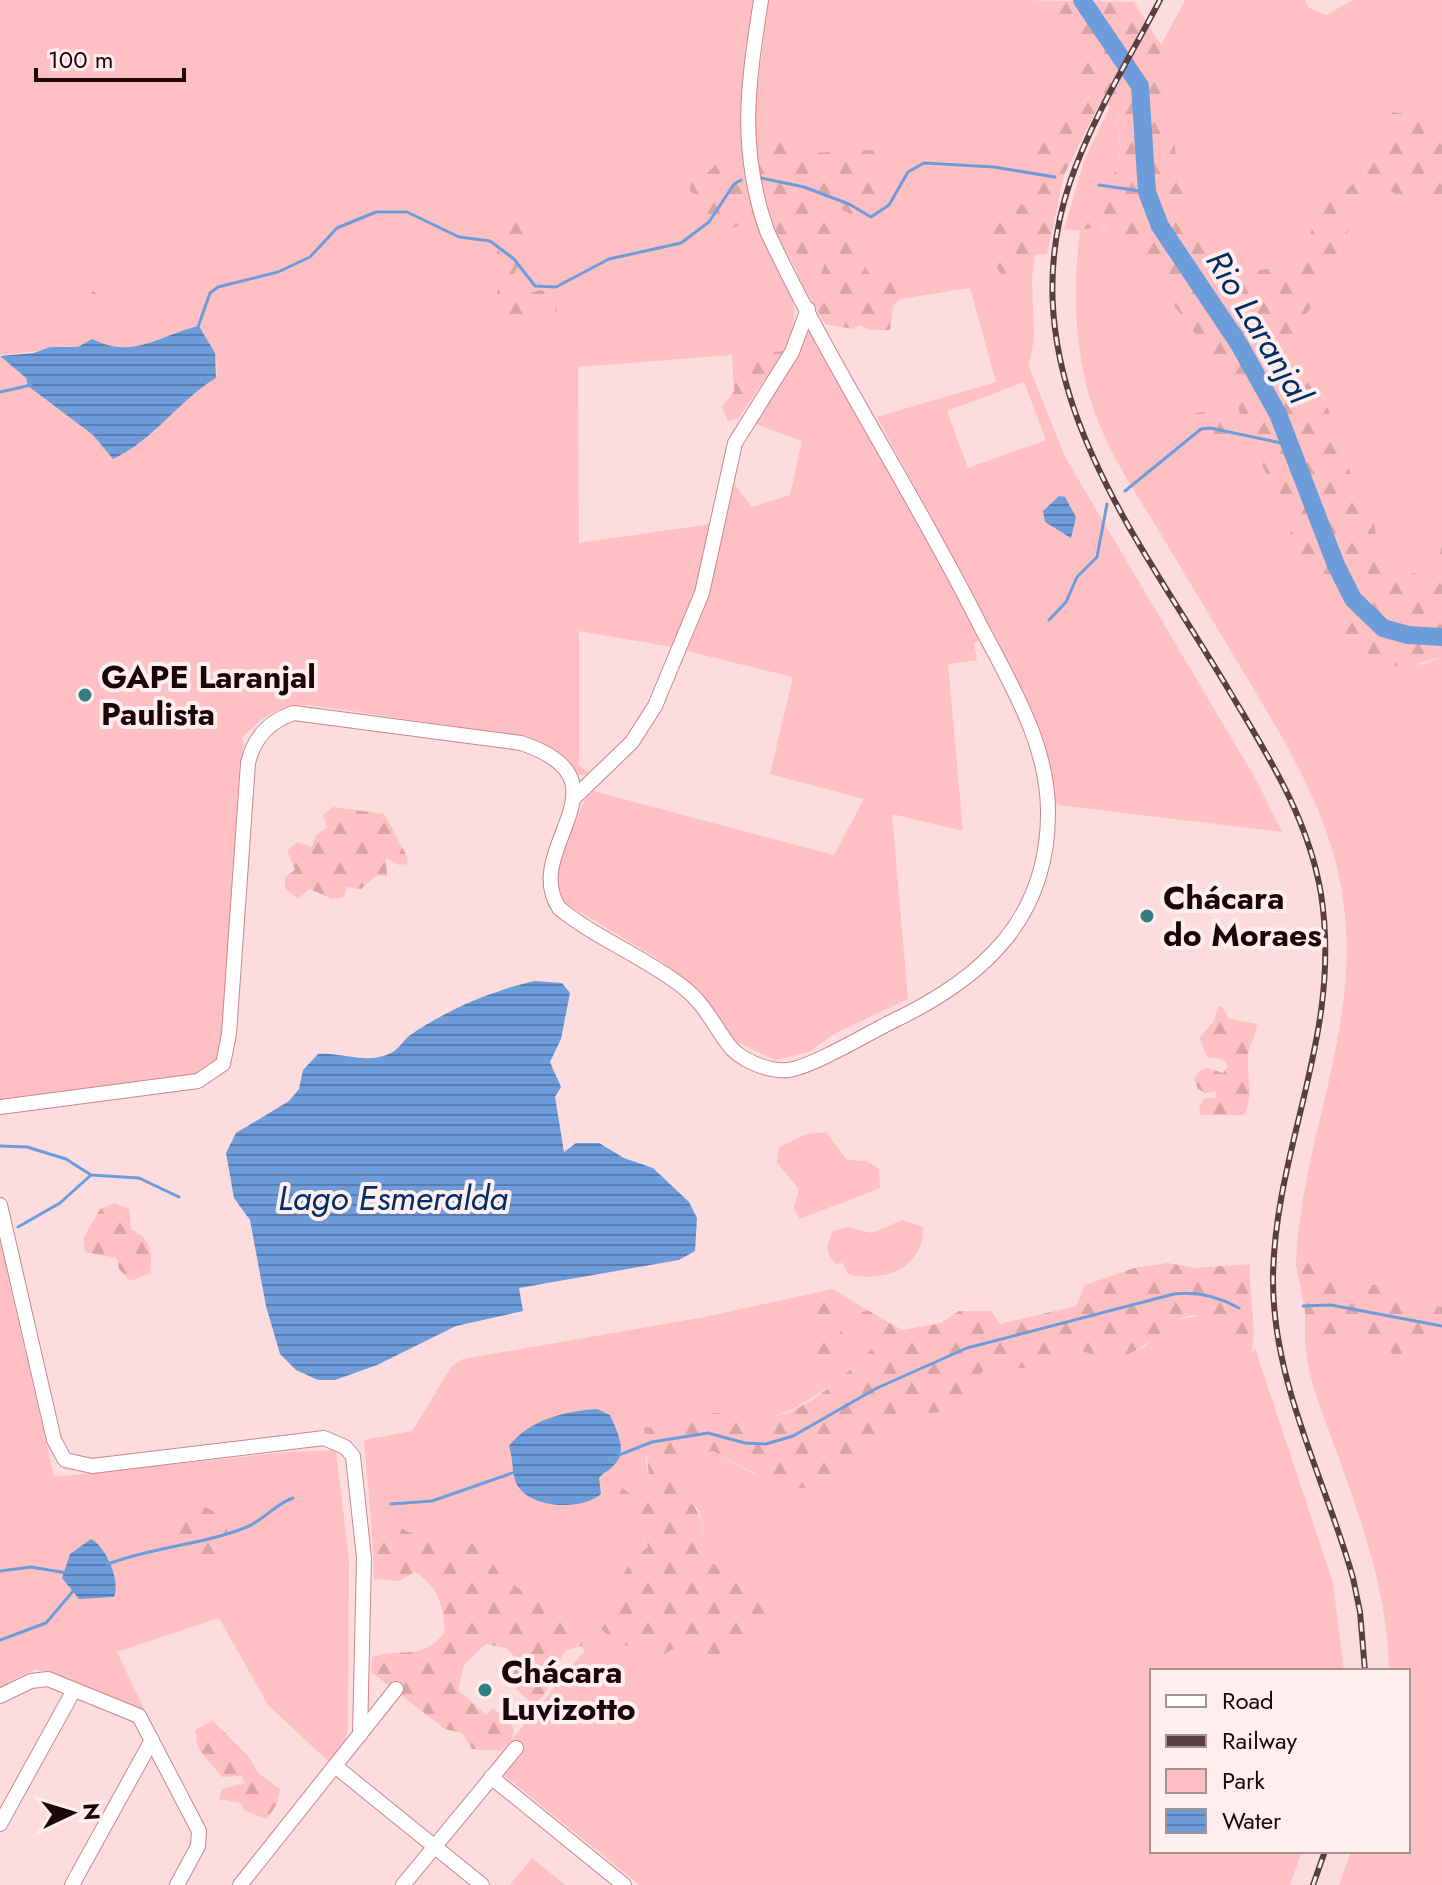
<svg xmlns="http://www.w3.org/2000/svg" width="1442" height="1885" viewBox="0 0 1442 1885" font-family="Jost,sans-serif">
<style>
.green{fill:#fec0c2;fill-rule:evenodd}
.forest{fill:url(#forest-firs)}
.water{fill:url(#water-rules)}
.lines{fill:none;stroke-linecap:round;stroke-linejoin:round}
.stream{stroke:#6d9cda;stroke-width:3}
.river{stroke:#6d9cda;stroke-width:18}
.minor-casing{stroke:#cc8689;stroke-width:16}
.minor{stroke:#fff;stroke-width:14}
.rail-casing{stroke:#573e40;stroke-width:6}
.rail{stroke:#feeeee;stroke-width:3;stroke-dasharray:9;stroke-linecap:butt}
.poi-dot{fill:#357e7f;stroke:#feeeee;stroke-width:3}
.labels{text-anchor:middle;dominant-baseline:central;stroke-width:8;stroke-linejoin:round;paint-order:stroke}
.poi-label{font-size:32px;font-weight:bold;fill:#1c0507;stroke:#feeeee;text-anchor:start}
.water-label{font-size:34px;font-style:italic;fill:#002d65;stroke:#feeeee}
</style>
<defs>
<pattern id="forest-firs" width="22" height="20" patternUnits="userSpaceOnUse" patternTransform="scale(2)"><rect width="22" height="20" fill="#fec0c2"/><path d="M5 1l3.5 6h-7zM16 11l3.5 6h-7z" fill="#d9a4a5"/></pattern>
<pattern id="water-rules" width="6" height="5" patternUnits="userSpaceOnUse" patternTransform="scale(2)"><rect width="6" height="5" fill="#6d9cda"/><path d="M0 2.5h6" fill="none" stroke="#597daf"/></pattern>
</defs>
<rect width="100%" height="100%" fill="#fcdcdd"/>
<g class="green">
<path d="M0,0h753c-12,80 -23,154 7,232 19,50 50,63 24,119l-206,16 1,176 132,-19 -18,73 -21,50 -93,-16v134l11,9 -11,1 -20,-21 -37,-18 -212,-31c-32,0 -47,11 -68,33l2,6 -4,17 -18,272 -6,27 -20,14 -196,26v-744l26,22 2,8 65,49 20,24c40,-18 66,-59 103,-81 4,-20 -7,-35 -17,-52 -41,9 -65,34 -107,14l-14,7 -78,8zM525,258l-10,13 -1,27 43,12 -25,9 -37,-21 5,-15z"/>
<path d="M768,0h248l54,29 10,26v20l10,22 -18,16 -40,3 4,53 -32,111 28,-2 2,60 -5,29 36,90 193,326 24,49 -224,-27 -5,-5 -96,-235 -80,-148 119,-35 -26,-94 -152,24 -44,-84 -21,-100zM1024,382l22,58 -78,28 -21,-57z"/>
<polygon points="1185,0 1305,0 1309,8 1326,15 1353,0 1442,0 1442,118 1392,112 1361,180 1321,201 1300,265 1229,273 1215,267 1189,213 1177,162 1161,45"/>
<path d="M1110,107c19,37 11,77 -26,96l19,25 7,-4 34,37 30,44 26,28 33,58 7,23 -7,2 -26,-5 -15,28 19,-6 38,10 30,53 12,34 -6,29 25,5 20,34 17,21 -4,14 79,32 20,-8v650l-36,-6 -24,-17 -29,2 -40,-24 -17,2c6,-140 77,-254 40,-401 -18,-68 -53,-125 -89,-185 -30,-50 -60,-100 -90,-150 -25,-41 -53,-83 -67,-129 -16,-55 -17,-111 -10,-168l-16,-2 21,-71z"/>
<polygon points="1381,184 1403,200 1442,202 1442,545 1437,566 1427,575 1392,570 1380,561 1374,521 1349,469 1315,371 1302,357 1295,330 1329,282 1358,203"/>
<path d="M809,325l171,314 -6,4 3,17 -29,4 15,167 -71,-17 16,185 -74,35 -25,18 -34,8 -40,-19 -34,-49 -41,-32 -95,-57c-20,-31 8,-73 20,-104l8,-8 241,64 30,-56 -94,-25 23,-97 -106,-26 22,-56 23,-114 20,26 38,-12 12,-54 -50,-18 33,-46z"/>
<polygon points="826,1132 847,1160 867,1161 879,1169 880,1188 800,1219 794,1208 799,1189 777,1163 779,1147 807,1134"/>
<path d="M902,1220l21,7c2,40 -40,57 -75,47l-5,-11 -7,1c-11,-12 -10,-19 -3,-33l13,-4 26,6z"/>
<polygon points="0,1241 54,1477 289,1452 336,1450 349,1560 348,1727 345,1741 329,1762 268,1705 219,1618 117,1652 145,1711 36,1669 8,1682 8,1685 0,1690"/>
<path d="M833,1289l36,22 -18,2 4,20 22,12 -45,40 -37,23 -25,10 -28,-5 -97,44 4,20 -7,15 -13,2 19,53 -18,46 -29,36 83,14 31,15 -15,-99 3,-28 -3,-19 -18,-22v-21l16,-15 15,-3 40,23 85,12 61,-73 52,-1 34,-44 50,-1 41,-18 35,9 32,-10 28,-28 29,-4 18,9 13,26 19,6 5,-9 78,235 11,88h-192v180h150l-12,34h-650l-149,-120 94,-115 -140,-111 -72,6 -9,-105 48,-9 40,-65 11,-7 242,-42zM832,1305l17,47 -5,10 -30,-26 1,-15zM584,1410l30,55 -15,13 -4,21c-23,4 -73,12 -80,-21 -3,-10 -2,-21 -5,-32 20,-26 45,-25 74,-36z"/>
<path d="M1305,1337l74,1 22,5 41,-2v544h-103l12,-34h57v-180h-19c-1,-78 -27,-148 -53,-221 -13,-37 -30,-74 -31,-113z"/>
<polygon points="532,1858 565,1885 510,1885"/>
</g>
<g class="forest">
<path d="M1016,0l118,2 27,43 16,117 12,51 26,54 14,6 71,-8 21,-64 40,-21 31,-68 50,6v84l-39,-2 -22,-16 -23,19 -29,79 -34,48 7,27 13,14 34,98 25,52 6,40 12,9 35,5 10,-9 5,-21v112l-38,10 -55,-8 -6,-26 4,-14 -17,-21 -20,-34 -18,4 -7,-9 6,-29 -12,-34 -30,-53 -38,-10 -19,6 -10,-23 25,-5 26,5 7,-2c-11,-44 -42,-76 -68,-111 -20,-28 -39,-53 -62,-78l-30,5 4,-27c37,-19 46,-60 26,-96l-10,-4 -36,72 -17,79 -12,1 -3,23 -28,2c-7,-13 -20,-31 -22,-46 -4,-27 25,-33 43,-29l11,-36 -4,-53 40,-3 18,-16 -10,-22v-20l-10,-26z"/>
<path d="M754,138l33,5 24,10 63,-3 6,10 -5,15 11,25 -6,8 -21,9 -35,-14 53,82c13,-8 21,-15 35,-6l-1,9 -18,18 -3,24h-20l-11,-5 -6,4 -28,-5 -29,-52 7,-4 14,16 9,-24c-12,-8 -28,-4 -41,-9l-20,-47z"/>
<polygon points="741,156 758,228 742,225 717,233 704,220 706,204 690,191 693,172 712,169 720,157"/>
<path d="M523,220l6,19 -4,19 -10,13 -1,26 27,-7 16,6v15l-25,8 -24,17c-18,-13 -15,-34 -8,-53l-8,-17 15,-41z"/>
<path d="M82,287c19,6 26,14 29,33l-7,4 -8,-2 -20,-24z"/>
<polygon points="784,351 738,419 728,421 722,407 734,391 732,355"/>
<polygon points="333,807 384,814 408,858 407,864 399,865 386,858 387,876 376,876 361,889 346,887 344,897 332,899 310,889 298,899 285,888 285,877 295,870 287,850 298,842 312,847 316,835 327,827 323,815"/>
<path d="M1218,1006l5,2 6,11 28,5c-1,12 -8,21 -9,32 -1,21 6,40 -4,59h-43l-2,-7 6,-10h10l2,-7 -12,2 -7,-4 -4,-9 5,-9 9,-3 15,5 5,-7 -6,-7 -15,-2 -8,-19 15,-17z"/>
<path d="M115,1203l14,6 2,21c20,5 22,27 19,43l-20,8 -11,-12 -2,-11 -32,-6 -2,-13 17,-30z"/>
<polygon points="1313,1262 1353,1286 1382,1284 1406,1301 1442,1307 1442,1341 1402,1343 1405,1353 1393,1355 1379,1338 1305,1337 1305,1311 1296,1264"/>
<path d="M1168,1263l27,5 55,-4c-2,26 9,74 0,94l-19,-7c-44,-83 -69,4 -119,7 -11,1 -26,-6 -36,-9l-41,19h-50l-34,44 -52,2 -61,72 -54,3 -71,-38 -15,3 -16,15v21c23,28 22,34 18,69l16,6 58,51 -28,44 -31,-2 -31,-15 -27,15 -42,-17 -14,-12 28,-36 -7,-16 11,-19 15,-11 -9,-25 -19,1 -8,-30 9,-6 9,7 13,-3 6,-14 -5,-50 16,1 7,-9c25,-3 51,-8 76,-6 10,0 21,6 31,4 40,-10 73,-45 102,-72l-21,-12 -4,-20 18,-2 33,19 39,-7 18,-12h32l9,13 76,-18 9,-21 49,-17z"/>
<path d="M823,1296l9,9 17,47 -5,11 -9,6 -32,-6 -8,-9 7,-13 11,-5c2,-13 -4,-24 -1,-36z"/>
<path d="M173,1502c33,4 47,3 58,38l-11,21 -17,8 -20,-8c0,-22 -10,-37 -10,-59z"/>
<path d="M388,1520l20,12 56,6 23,16 13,21 85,60 -3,11 -16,4c-12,19 -13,36 -28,52h-8l-20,-19 8,-23 -12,-12 -20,-4 -22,21 -6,25 28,25 7,-7 21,20 -2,11 -10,12 -30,-2 -10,-16 -17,-4 -74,-57 1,-15c31,-10 50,5 73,-25 -2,-27 -6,-45 -30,-60l-16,9 -25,-2 -2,-49z"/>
<polygon points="213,1721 248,1756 259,1774 280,1789 277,1804 267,1819 245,1811 240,1803 219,1799 222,1789 245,1783 242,1776 222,1777 198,1748 195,1730"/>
</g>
<g class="water">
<path d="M199,326l16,27 1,25c-37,22 -63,63 -103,81l-20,-24 -65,-49 -2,-8 -26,-22 34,-3 16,-6h28l14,-8c42,21 67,-4 107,-13z"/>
<polygon points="1059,496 1065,497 1076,517 1071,538 1045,522 1043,511"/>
<path d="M535,981l27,2 8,10 -9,46 -11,23 11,25 -6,10 9,55 12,-9h23l25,15 29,10 36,34 8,16 -2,33 -16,9 -160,28 4,23 -67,15 -79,39 -42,15h-17l-22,-10 -16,-16 -14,-48 -16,-86 -16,-22 -8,-45 10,-20 53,-32 10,-12 4,-19 15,-16c25,-2 49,11 73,-1 7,-3 12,-12 18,-17 35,-25 84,-46 126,-55z"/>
<path d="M597,1409l13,6c6,14 19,37 4,50 -5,6 -10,7 -15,13l2,16c-19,17 -73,15 -85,-11 -4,-10 -3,-25 -7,-37 20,-26 56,-35 88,-37z"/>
<path d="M91,1539c15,7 30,43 23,58l-35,2 -17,-21 8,-24z"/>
</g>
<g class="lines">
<g class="stream">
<polyline points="761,178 804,187 849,204 871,217 889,205 908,172 924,163 994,167 1055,177"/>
<polyline points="1099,185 1147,192"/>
<polyline points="198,327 210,293 218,287 278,272 310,257 337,228 376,212 407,212 459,237 490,241 514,259 535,286 556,287 609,259 681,243 709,222 734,184 741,180"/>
<polyline points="0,392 31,385"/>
<polyline points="1125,491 1201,429 1210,428 1291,445"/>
<polyline points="1049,620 1066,602 1077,577 1097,557 1107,504"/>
<polyline points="0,1146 27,1147 66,1159 91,1175 139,1178 179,1197"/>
<polyline points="18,1227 60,1203 91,1175"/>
<polyline points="1303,1306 1331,1305 1442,1326"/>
<path d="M619,1455l33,-13 56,-9 37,10 21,1 27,-8 84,-48 90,-40 207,-54c24,-3 44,2 65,14"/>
<polyline points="391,1504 432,1501 518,1471"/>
<path d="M108,1564c45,-17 94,-19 139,-37 17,-7 28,-23 46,-29"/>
<polyline points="0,1571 31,1567 67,1573"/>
<polyline points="0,1640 46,1623 74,1590"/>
</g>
<polyline class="river" points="1082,0 1140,86 1147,192 1160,226 1239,344 1278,414 1336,565 1353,599 1383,628 1408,635 1442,637"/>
<g class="minor-casing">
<g id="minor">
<polyline points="575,797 632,742 655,706 702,593 735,443 792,352 808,309"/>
<path d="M0,1107l198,-26 25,-17 6,-30 19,-271c6,-26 21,-42 46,-50l227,30c115,38 -1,105 38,165 38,31 86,49 124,79 21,16 30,37 45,57 11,16 41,28 60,26 24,-3 79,-36 103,-48 91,-43 158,-103 157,-211 0,-67 -38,-128 -68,-186 -67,-134 -150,-259 -213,-394 -29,-83 -19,-147 -6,-231"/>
<polyline points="0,1205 54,1440 65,1460 92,1466 324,1438 345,1447 353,1456 364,1558 360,1735"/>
<polyline points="0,1696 31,1681 48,1679 139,1716 199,1831 198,1846 177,1885"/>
<polyline points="335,1766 482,1885"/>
<polyline points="491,1777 624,1885"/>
<polyline points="0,1824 74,1690"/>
<polyline points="72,1885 152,1740"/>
<polyline points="240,1885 396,1689"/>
<polyline points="403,1885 516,1748"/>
</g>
</g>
<use href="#minor" class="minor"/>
<g class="rail-casing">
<g id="rail">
<path d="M1160,0c-31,59 -68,118 -90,182 -65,193 64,349 157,505 39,66 81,129 94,207 22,140 -46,251 -48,383 -1,106 52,201 80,301l7,34 5,59"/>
<polyline points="1313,1885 1325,1851"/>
</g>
</g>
<use href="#rail" class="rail"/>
</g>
<g class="poi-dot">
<circle cx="85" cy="695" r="8"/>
<circle cx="1147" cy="916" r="8"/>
<circle cx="485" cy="1690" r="8"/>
</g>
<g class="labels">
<g class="poi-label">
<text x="101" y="677">GAPE Laranjal<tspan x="101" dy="37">Paulista</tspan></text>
<text x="1163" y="898">Chácara<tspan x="1163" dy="37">do Moraes</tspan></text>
<text x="501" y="1672">Chácara<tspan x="501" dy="37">Luvizotto</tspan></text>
</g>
<g class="water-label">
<text transform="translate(1259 327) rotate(59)">Rio Laranjal</text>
<text x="393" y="1198">Lago Esmeralda</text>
</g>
</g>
<rect x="1150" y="1669" width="260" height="184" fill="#feeeee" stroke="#a49192" stroke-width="2"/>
<rect x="1166" y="1695" width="40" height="12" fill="#ffffff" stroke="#a49192" stroke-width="2"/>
<text x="1222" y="1709" font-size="24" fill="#1c0507">Road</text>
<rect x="1166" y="1735" width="40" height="12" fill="#573e40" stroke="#a49192" stroke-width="2"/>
<text x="1222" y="1749" font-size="24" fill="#1c0507">Railway</text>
<rect x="1166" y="1769" width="40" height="24" fill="#fec0c2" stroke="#a49192" stroke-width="2"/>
<text x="1222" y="1789" font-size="24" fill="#1c0507">Park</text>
<rect x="1166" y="1809" width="40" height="24" fill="url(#water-rules)" stroke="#a49192" stroke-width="2"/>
<text x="1222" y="1829" font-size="24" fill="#1c0507">Water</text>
<g transform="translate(72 1813) rotate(86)" stroke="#feeeee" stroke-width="6" paint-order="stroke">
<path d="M0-6L14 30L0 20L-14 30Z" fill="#1c0507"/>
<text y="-12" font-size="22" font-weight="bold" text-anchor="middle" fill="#1c0507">N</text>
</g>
<path d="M36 68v12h148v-12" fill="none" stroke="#1c0507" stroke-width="4"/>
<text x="48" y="68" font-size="24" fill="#1c0507" stroke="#feeeee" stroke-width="6" paint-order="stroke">100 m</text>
</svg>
